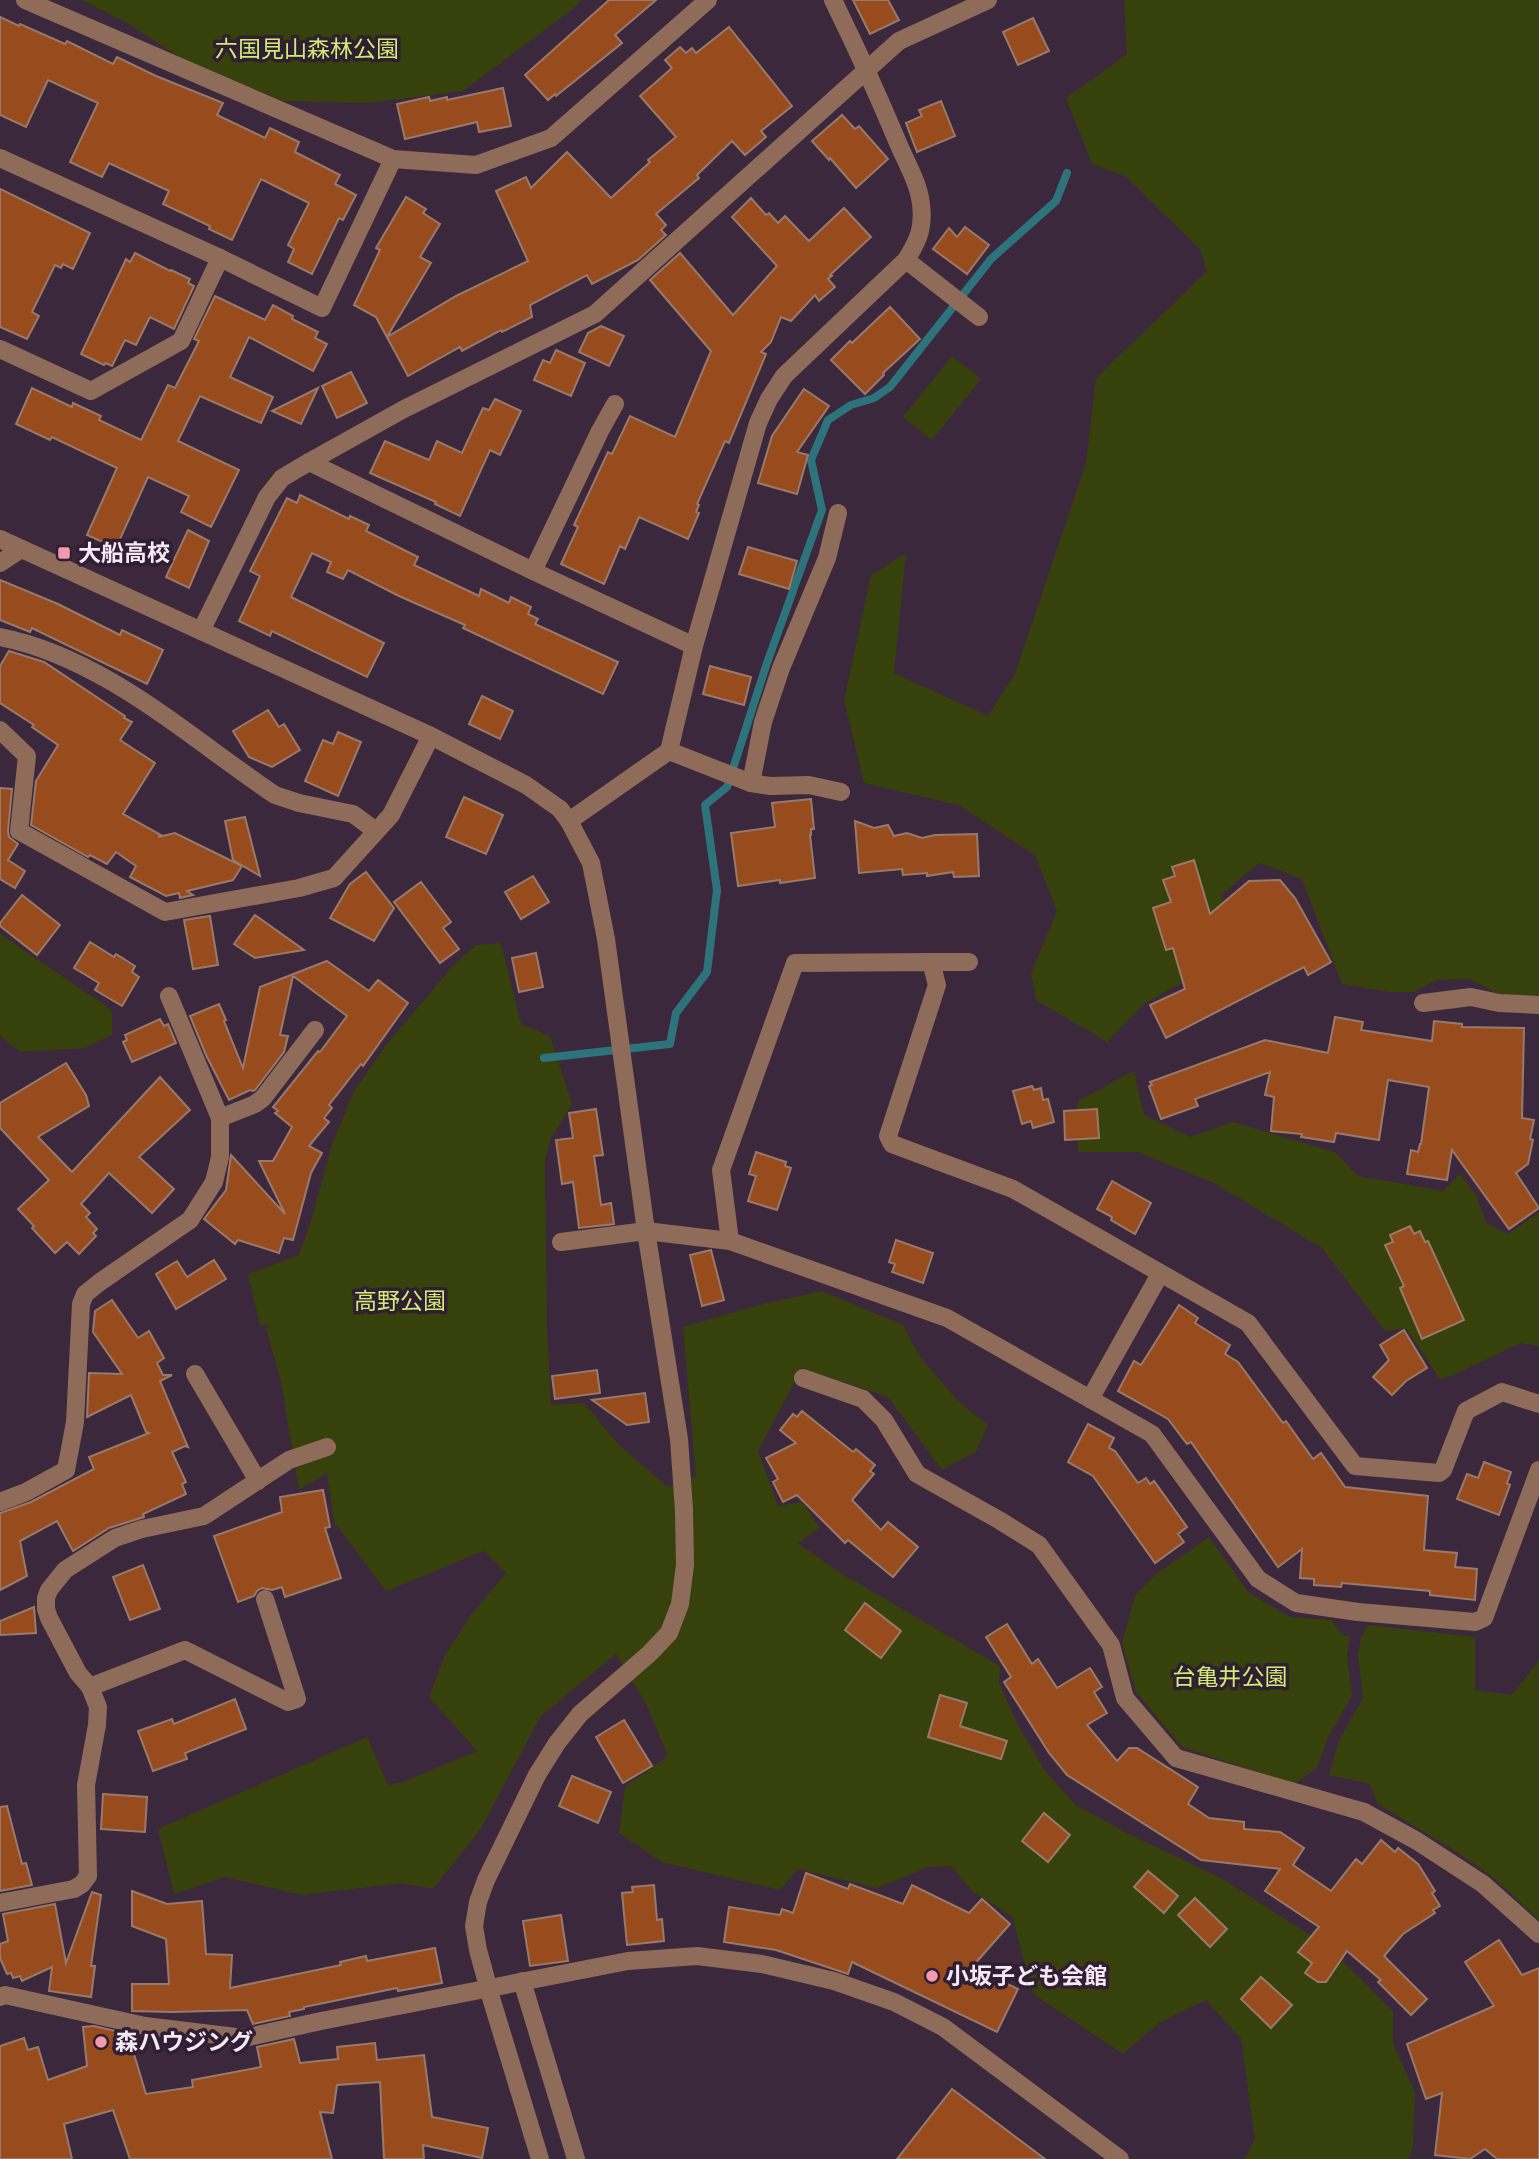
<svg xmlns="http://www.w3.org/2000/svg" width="1539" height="2159" viewBox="0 0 1539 2159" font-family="'Space Grotesk','Noto Sans JP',sans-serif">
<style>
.green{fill:#37410c}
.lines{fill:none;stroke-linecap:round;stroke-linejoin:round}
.stream{stroke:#2d737c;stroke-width:8}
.building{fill:#984b1d;stroke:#987a6c;stroke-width:2}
.minor{stroke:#8f6c5a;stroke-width:18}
.minor-bridge{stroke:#8f6c5a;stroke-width:18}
.poi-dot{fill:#f29aae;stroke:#301e32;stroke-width:2.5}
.labels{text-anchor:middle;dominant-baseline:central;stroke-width:7;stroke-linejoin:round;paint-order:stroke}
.park-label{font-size:23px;fill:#d1eb74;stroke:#301e32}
.poi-label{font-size:23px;font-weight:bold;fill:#f5e9f6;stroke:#301e32;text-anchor:start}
</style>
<rect width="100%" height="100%" fill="#3b283c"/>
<g class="green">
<polygon points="82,0 582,0 569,12 463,91 368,103 284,101 195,67 127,23"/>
<polygon points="1124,0 1539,0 1539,1015 1470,979 1437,980 1414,992 1390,992 1342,984 1302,879 1259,863 1221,895 1239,951 1144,1004 1107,1042 1036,1000 1031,973 1057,911 1035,855 958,805 864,783 844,700 871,575 906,553 894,673 988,716 1015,674 1086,463 1096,378 1207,271 1200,249 1125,176 1092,164 1066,98 1127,54"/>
<polygon points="952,356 981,379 932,440 903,417"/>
<polygon points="0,934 112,1010 112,1035 85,1048 21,1052 0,1036"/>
<polygon points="501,943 521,1024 550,1036 572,1104 550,1140 545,1162 547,1330 551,1405 584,1403 619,1445 668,1487 696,1477 683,1327 763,1304 822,1291 903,1325 921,1358 959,1402 988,1425 976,1452 942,1470 888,1397 802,1368 758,1451 778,1506 802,1502 820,1528 798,1543 839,1572 1000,1666 999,1683 1017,1723 1045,1771 1076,1805 1127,1833 1223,1879 1330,1948 1393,2012 1393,2044 1415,2092 1413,2145 1409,2159 1245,2159 1255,2139 1241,2039 1206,2000 1159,2023 1123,2054 1033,1994 1012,1916 973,1892 951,1866 928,1867 877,1888 798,1869 780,1890 662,1862 619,1833 625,1787 668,1756 646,1704 616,1654 541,1716 480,1830 433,1889 401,1883 302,1895 225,1877 174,1894 158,1829 367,1737 388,1785 403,1782 477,1751 429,1697 445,1655 471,1615 506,1573 484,1551 386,1591 334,1522 327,1473 299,1490 281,1381 266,1329 269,1324 260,1326 248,1274 299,1255 312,1218 332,1144 354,1091 387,1044 452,967 476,945"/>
<polygon points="1134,1071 1144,1115 1190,1137 1233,1122 1335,1152 1358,1176 1443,1191 1460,1174 1476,1195 1486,1223 1508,1234 1539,1212 1539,1346 1521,1343 1451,1376 1440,1379 1406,1328 1385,1331 1322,1248 1214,1183 1138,1152 1078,1152 1078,1101"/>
<polygon points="1209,1537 1248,1592 1290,1617 1331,1620 1344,1636 1350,1636 1347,1655 1352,1696 1328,1737 1317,1768 1294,1784 1182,1747 1136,1692 1122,1643 1135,1596 1155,1575"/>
<polygon points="1369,1625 1475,1637 1475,1690 1512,1695 1539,1660 1539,1920 1493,1877 1452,1849 1378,1804 1370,1784 1329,1775 1339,1740 1363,1698 1358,1655 1361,1636 1364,1635 1365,1629"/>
</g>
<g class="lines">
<polyline class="stream" points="544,1058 670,1044 676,1013 707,972 717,890 705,805 727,787 767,663 822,510 811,460 828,420 851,405 874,398 890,387 991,259 1056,201 1067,173"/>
</g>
<g class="building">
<polygon points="609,0 656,0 615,35 622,43 556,96 555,94 548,100 525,75"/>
<polygon points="853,0 888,0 899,20 870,34"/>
<polygon points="0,17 19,26 20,24 65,44 67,41 113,64 117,57 156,76 223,103 217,115 265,138 270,128 299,142 295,152 340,175 335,184 356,195 343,220 339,218 312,274 288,262 294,249 288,245 309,203 261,179 232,240 209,229 210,226 163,204 169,191 109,163 102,177 70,162 98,103 48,80 26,127 0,115"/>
<polygon points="1033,18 1049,51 1018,65 1003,32"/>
<polygon points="729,27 792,106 761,131 766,137 745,155 732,141 697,175 699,178 656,214 666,225 661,230 666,235 638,260 592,284 587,275 530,305 532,317 502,332 501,330 462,351 460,347 408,376 376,317 354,305 380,250 376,248 406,197 426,209 423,213 440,224 420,257 431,263 387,337 456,296 528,261 496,191 526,177 531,188 567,152 611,198 650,162 648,160 676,137 640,96 672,68 665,60 680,47 686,53 692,48 696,53"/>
<polygon points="503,88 511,126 479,132 477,122 405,139 397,104 429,97 430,101 447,97 447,100"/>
<polygon points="941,101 955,136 917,152 906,123 922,116 919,110"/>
<polygon points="842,115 855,129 859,126 888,159 856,188 830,158 829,160 812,141"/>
<polygon points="0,189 90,233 73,269 63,264 61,268 55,265 32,312 39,316 27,339 0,327"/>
<polygon points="751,198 766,215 769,213 778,223 785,216 809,241 844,208 871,237 830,275 832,276 828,279 835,287 819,301 815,295 791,321 781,317 771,342 761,352 766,354 729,443 725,441 697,504 699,505 696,512 699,513 688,539 639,517 625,549 620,546 604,584 561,564 578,527 574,525 608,452 612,454 630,416 675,437 711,351 650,280 680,253 733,315 777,266 732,217"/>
<polygon points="965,227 989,245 967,274 933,249 949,228 957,237"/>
<polygon points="135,253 170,271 171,270 190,279 188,283 194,286 174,329 150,317 136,345 125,340 112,366 106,363 104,365 81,354 126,259 130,262"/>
<polygon points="215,296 265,320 273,305 293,316 292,319 318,332 315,338 327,344 313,371 249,337 230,377 273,397 261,423 200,396 178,441 239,470 211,527 181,512 189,496 148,477 116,548 87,535 117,468 52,437 50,440 16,424 32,388 72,407 73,403 101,416 99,420 141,440 168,385 175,388 199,341 194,339"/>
<polygon points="890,307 920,339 883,373 884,375 865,394 831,360 850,341 852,343"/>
<polygon points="601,326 624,336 609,366 579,352 588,333"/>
<polygon points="556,350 585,363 571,396 534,380 543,360 550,363"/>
<polygon points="351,372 367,403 337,418 322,386"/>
<polygon points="318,388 301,424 272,411"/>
<polygon points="804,389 829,406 797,452 808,455 797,494 758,483 772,436"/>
<polygon points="495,399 521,411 500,455 490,450 460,516 435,504 436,502 370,473 385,441 429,460 437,441 462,453 483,408 489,410"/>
<polygon points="300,495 349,519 350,516 369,525 366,531 418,557 414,565 479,596 481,589 509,603 511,597 531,607 528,614 538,619 535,624 618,662 603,694 463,628 465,625 399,596 348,570 343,579 327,572 331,562 312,553 291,597 384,643 367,677 272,631 270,636 239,621 260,576 250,571 287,498 297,503"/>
<polygon points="188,530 209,541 189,588 166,577"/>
<polygon points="748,547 797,561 789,589 739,574"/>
<polygon points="0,580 58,604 120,635 122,630 163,650 147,684 32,628 30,632 0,620"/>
<polygon points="9,651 44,662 125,716 124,718 132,722 120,740 155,763 123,814 161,835 158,837 175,833 242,866 233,880 187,891 193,895 180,898 179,893 166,896 130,877 136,866 116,852 107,864 90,855 88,857 31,825 36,781 58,745 32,727 34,725 0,703 0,666"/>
<polygon points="710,666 751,677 744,705 703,694"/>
<polygon points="482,696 513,711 500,739 469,724"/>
<polygon points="268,710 279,727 284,724 300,750 272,767 249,757 233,731"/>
<polygon points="338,732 361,742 338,796 305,781 323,740 333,744"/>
<polygon points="0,788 12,789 8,831 9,837 18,844 8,860 25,871 15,888 0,879"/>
<polygon points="464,797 503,815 486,854 446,837"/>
<polygon points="811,799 814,829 811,829 811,835 810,835 815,878 780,883 780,880 738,886 731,833 775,827 772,803"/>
<polygon points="245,817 260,876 233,860 225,821"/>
<polygon points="855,821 874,828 888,825 894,836 907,833 922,838 935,835 977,834 979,876 954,877 953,872 927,876 927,873 903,875 902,869 859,873"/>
<polygon points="1194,860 1210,914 1249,881 1280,880 1295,898 1331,962 1308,975 1304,967 1166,1038 1150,1005 1185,989 1173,948 1166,950 1153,908 1171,902 1163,880 1175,876 1172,867"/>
<polygon points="366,872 394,908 374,941 330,918 350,884"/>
<polygon points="533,876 549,902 521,919 505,892"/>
<polygon points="421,882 451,922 443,928 459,949 440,963 394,902"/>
<polygon points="22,895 60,925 37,955 0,926 0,923"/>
<polygon points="255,915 304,950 255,958 234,944"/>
<polygon points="210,916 218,965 193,969 184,920"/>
<polygon points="90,942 114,957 116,954 135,966 132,972 139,977 122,1006 95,990 99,983 74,968"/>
<polygon points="536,953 543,987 519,992 512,958"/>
<polygon points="327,961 369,991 378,980 408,1003 363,1066 361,1064 329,1105 332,1108 324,1118 329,1122 309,1146 322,1153 311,1173 293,1240 284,1238 279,1253 238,1240 235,1244 204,1219 226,1190 231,1155 285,1214 259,1161 273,1161 292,1127 275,1113 278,1111 273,1107 318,1051 320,1052 347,1016 293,976 280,1035 288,1036 284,1052 255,1090 253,1091 250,1090 229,1100 206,1055 190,1016 219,1004 226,1020 224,1021 243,1068 260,987"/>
<polygon points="1335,1017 1363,1022 1361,1030 1432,1041 1434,1021 1462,1024 1462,1027 1524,1028 1522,1118 1534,1120 1530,1139 1533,1140 1528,1164 1516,1173 1539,1208 1509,1229 1452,1150 1447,1180 1407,1174 1411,1150 1418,1152 1420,1144 1421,1144 1429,1087 1388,1080 1379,1140 1336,1133 1334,1142 1301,1137 1302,1134 1271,1131 1274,1097 1265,1095 1270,1072 1195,1099 1198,1106 1161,1119 1149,1086 1152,1085 1150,1082 1265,1040 1328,1053"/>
<polygon points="160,1019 164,1026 168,1024 176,1043 132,1062 123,1042 127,1040 125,1035"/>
<polygon points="66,1063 86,1095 89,1106 38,1137 72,1172 160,1077 190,1110 139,1157 174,1189 152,1213 109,1173 81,1204 90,1213 86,1217 97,1229 93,1233 96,1236 79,1254 67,1242 55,1253 32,1228 34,1226 18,1209 49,1180 0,1128 0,1103"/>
<polygon points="1032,1086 1034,1090 1041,1088 1043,1100 1048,1099 1054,1122 1033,1128 1031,1121 1022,1124 1013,1091"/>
<polygon points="596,1109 603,1155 594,1156 601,1205 611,1203 614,1224 579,1228 573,1182 562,1184 556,1140 573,1138 569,1113"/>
<polygon points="1097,1109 1099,1138 1065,1140 1064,1111"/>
<polygon points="756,1152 786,1162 785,1166 791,1168 777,1210 748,1201 756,1176 749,1174"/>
<polygon points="1112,1181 1151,1203 1135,1234 1111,1220 1112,1217 1097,1209"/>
<polygon points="1410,1226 1414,1234 1420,1231 1425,1242 1428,1241 1464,1320 1422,1339 1400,1288 1404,1286 1385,1245 1393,1242 1390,1235"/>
<polygon points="896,1240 933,1253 923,1283 892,1272 895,1264 889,1262"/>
<polygon points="711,1250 724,1300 702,1306 690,1255"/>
<polygon points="214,1260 226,1279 176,1309 156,1274 177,1261 187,1277"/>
<polygon points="112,1300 138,1338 149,1331 164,1358 157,1363 163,1375 172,1375 160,1381 188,1447 185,1446 172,1452 186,1482 182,1484 186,1494 143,1514 144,1517 109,1528 73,1551 57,1521 20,1541 27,1576 0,1590 0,1513 31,1502 94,1469 89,1457 149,1433 146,1432 131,1395 87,1417 89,1373 122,1374 93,1332 95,1311"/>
<polygon points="1179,1305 1198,1318 1195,1323 1230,1345 1225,1354 1238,1362 1283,1423 1286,1421 1313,1459 1321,1453 1345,1487 1428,1496 1424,1550 1457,1553 1455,1567 1477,1569 1475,1600 1430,1595 1430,1591 1342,1583 1341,1587 1314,1585 1314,1579 1300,1578 1302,1549 1278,1567 1191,1442 1187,1444 1168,1419 1118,1391 1134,1361 1141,1365"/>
<polygon points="1404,1330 1427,1368 1406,1381 1392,1395 1373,1377 1389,1360 1380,1345"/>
<polygon points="597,1370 600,1393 555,1399 552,1376"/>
<polygon points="645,1393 649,1422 627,1425 592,1400"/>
<polygon points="802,1411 853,1452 856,1449 875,1465 870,1471 874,1474 852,1500 881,1530 888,1522 918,1547 893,1577 848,1540 845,1543 797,1495 783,1502 773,1482 778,1479 766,1458 796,1443 780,1430 793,1414 797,1417"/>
<polygon points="1088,1424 1114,1438 1109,1448 1115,1451 1138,1483 1146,1478 1150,1484 1154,1481 1187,1527 1178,1534 1184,1542 1155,1563 1093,1476 1068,1462"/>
<polygon points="1484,1462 1511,1472 1507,1483 1510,1485 1499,1515 1457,1499 1467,1474 1478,1478"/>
<polygon points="323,1490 330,1527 325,1528 341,1578 285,1597 282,1587 272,1590 262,1588 257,1591 254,1596 238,1602 214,1536 282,1512 280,1497"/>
<polygon points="143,1565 160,1609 130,1620 113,1577"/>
<polygon points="865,1603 901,1631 881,1658 845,1630"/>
<polygon points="34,1607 36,1633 0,1635 0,1621"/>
<polygon points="1007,1624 1032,1664 1038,1659 1057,1688 1090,1668 1102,1687 1094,1692 1107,1713 1087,1725 1117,1761 1129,1748 1137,1748 1198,1787 1188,1804 1209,1818 1244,1822 1244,1829 1280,1832 1304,1848 1293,1865 1331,1891 1356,1859 1362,1864 1381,1840 1395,1852 1398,1848 1418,1864 1435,1891 1432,1893 1440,1906 1433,1910 1435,1913 1403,1934 1384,1956 1427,1999 1411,2015 1378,1982 1381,1980 1347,1951 1326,1982 1318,1982 1305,1973 1312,1963 1298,1952 1319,1927 1265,1891 1280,1869 1201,1860 1067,1775 1049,1753 1004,1682 1011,1677 986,1637"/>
<polygon points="940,1695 967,1703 960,1726 1007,1741 1001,1759 928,1737"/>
<polygon points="235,1699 246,1729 185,1753 187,1759 153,1771 138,1731 172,1719 174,1724"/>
<polygon points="624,1720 652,1766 623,1783 596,1737"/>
<polygon points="572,1776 611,1792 598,1823 559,1806"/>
<polygon points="103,1794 147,1797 145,1832 101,1829"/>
<polygon points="7,1806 22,1864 26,1863 32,1885 0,1891 0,1807"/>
<polygon points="1044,1813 1070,1835 1048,1862 1022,1841"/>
<polygon points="1148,1871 1178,1896 1164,1913 1134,1887"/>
<polygon points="806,1873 848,1889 850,1884 903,1904 912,1885 969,1913 982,1899 1010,1924 972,1967 1018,1989 997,2032 852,1962 848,1974 776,1950 724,1942 729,1907 780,1915 782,1909 793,1913"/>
<polygon points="654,1885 657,1920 662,1919 664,1941 627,1945 622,1893 633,1892 632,1887"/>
<polygon points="132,1891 167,1904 202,1901 206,1954 232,1955 230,1988 341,1965 340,1962 366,1956 367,1961 435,1948 442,1983 398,1991 397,1988 304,2007 304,2009 289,2012 290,2016 253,2024 247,2010 172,2012 132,2011 132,1984 169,1984 166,1939 132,1926"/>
<polygon points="92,1892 101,1895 91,1966 95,1966 91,1997 49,1991 52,1967 22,1981 20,1976 13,1978 11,1973 7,1974 0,1958 0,1944 8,1941 3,1914 55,1904 66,1963"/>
<polygon points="1195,1898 1227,1929 1210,1947 1178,1915"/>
<polygon points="561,1915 568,1961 530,1966 523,1921"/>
<polygon points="1499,1940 1522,1975 1539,1968 1539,2159 1497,2159 1485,2149 1470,2159 1435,2155 1442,2093 1426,2099 1407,2044 1494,2006 1465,1962"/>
<polygon points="1261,1977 1292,2005 1271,2028 1241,1999"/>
<polygon points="94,2026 128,2034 146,2094 193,2087 192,2080 261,2067 257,2047 294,2039 300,2063 338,2059 337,2047 375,2043 377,2060 424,2055 432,2117 488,2128 482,2158 423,2145 424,2159 384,2159 380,2082 337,2085 333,2113 320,2112 332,2159 130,2159 113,2110 64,2124 72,2159 0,2159 0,2046 24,2038 28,2050 38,2047 48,2080 87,2066 83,2027"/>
<polygon points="952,2089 1045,2159 897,2159"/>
</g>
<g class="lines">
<g class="minor">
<polyline points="25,0 393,159 476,165 551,138 708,0"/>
<polyline points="0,158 220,258 322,308 393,159"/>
<polyline points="906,260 979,317"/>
<polyline points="0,349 91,391 181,341 220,258"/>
<polyline points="309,462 533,571 694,646"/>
<polyline points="0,539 431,736 526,785 560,809 569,821 591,863 606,939 646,1231 679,1439 684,1510 685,1565 680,1604 669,1633 649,1654 580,1714 557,1743 537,1775"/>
<polyline points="0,563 21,549"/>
<polyline points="533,571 600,431 615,404"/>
<polyline points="201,631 267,497 282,478 309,462 404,409 595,314 899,41 988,0"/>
<path d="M0,637c103,20 190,101 275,158l24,8 54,11 23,17"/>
<polyline points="0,730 27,756 19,831 165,912 299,888 334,878 391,815 431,736"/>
<polyline points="669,751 751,783 770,786 809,785 841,792"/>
<polyline points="751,783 763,722 781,668 827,558 838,513"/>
<path d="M569,821l100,-70 25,-105 64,-223 11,-24 15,-23 122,-116c12,-19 18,-32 15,-56 -2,-20 -15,-42 -23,-61 -20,-48 -42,-96 -65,-143"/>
<polyline points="931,962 969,962"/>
<polyline points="1423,1003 1471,997 1499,1003 1539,1005"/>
<polyline points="220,1118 255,1104 263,1098 315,1030"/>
<polyline points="730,1241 721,1170 795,963 931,962 937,985 888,1136 892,1144 1013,1189 1248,1323 1355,1466 1439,1473 1443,1470 1466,1411 1502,1392 1539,1404"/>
<polyline points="561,1242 646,1231 730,1241 947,1318 1152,1434 1258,1579 1296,1603 1358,1612 1475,1622 1484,1618 1539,1470"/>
<polyline points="195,1374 258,1481"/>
<polyline points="803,1378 863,1399 884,1420 917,1474 999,1520 1039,1545 1111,1645 1125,1698 1176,1758 1364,1812 1417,1841 1483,1884 1539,1934"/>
<polyline points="1090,1399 1160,1274"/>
<polyline points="0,1502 26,1492 66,1470 75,1422 81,1304 85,1294 100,1282 190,1220 214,1182 220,1157 220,1118 169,996"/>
<polyline points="90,1687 185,1650 288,1702 297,1699 265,1599"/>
<polyline points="0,1903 74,1889 82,1884 88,1876 86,1785 97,1725 98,1707 90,1687 78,1673 49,1618 46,1609 46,1598 49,1590 65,1570 115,1538 142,1529 204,1516 289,1460 327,1447"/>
<polyline points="522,1981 576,2159"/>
<polyline points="0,1997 5,1995 145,2026 244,2038 321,2021 628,1961 697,1956 762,1964 834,1981 894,2002 943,2027 1120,2159"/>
</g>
<polyline class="minor-bridge" points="537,1775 486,1880 478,1902 474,1926 478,1950 492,2001 540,2159"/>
</g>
<g class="poi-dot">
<rect x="57" y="546" width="14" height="14" rx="3.5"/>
<circle cx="932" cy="1976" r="7"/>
<circle cx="101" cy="2042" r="7"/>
</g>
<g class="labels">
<g class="park-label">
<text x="307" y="49">六国見山森林公園</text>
<text x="400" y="1301">高野公園</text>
<text x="1230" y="1677">台亀井公園</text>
</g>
<g class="poi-label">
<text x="78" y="553">大船高校</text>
<text x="946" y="1976">小坂子ども会館</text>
<text x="115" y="2042">森ハウジング</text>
</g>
</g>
</svg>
